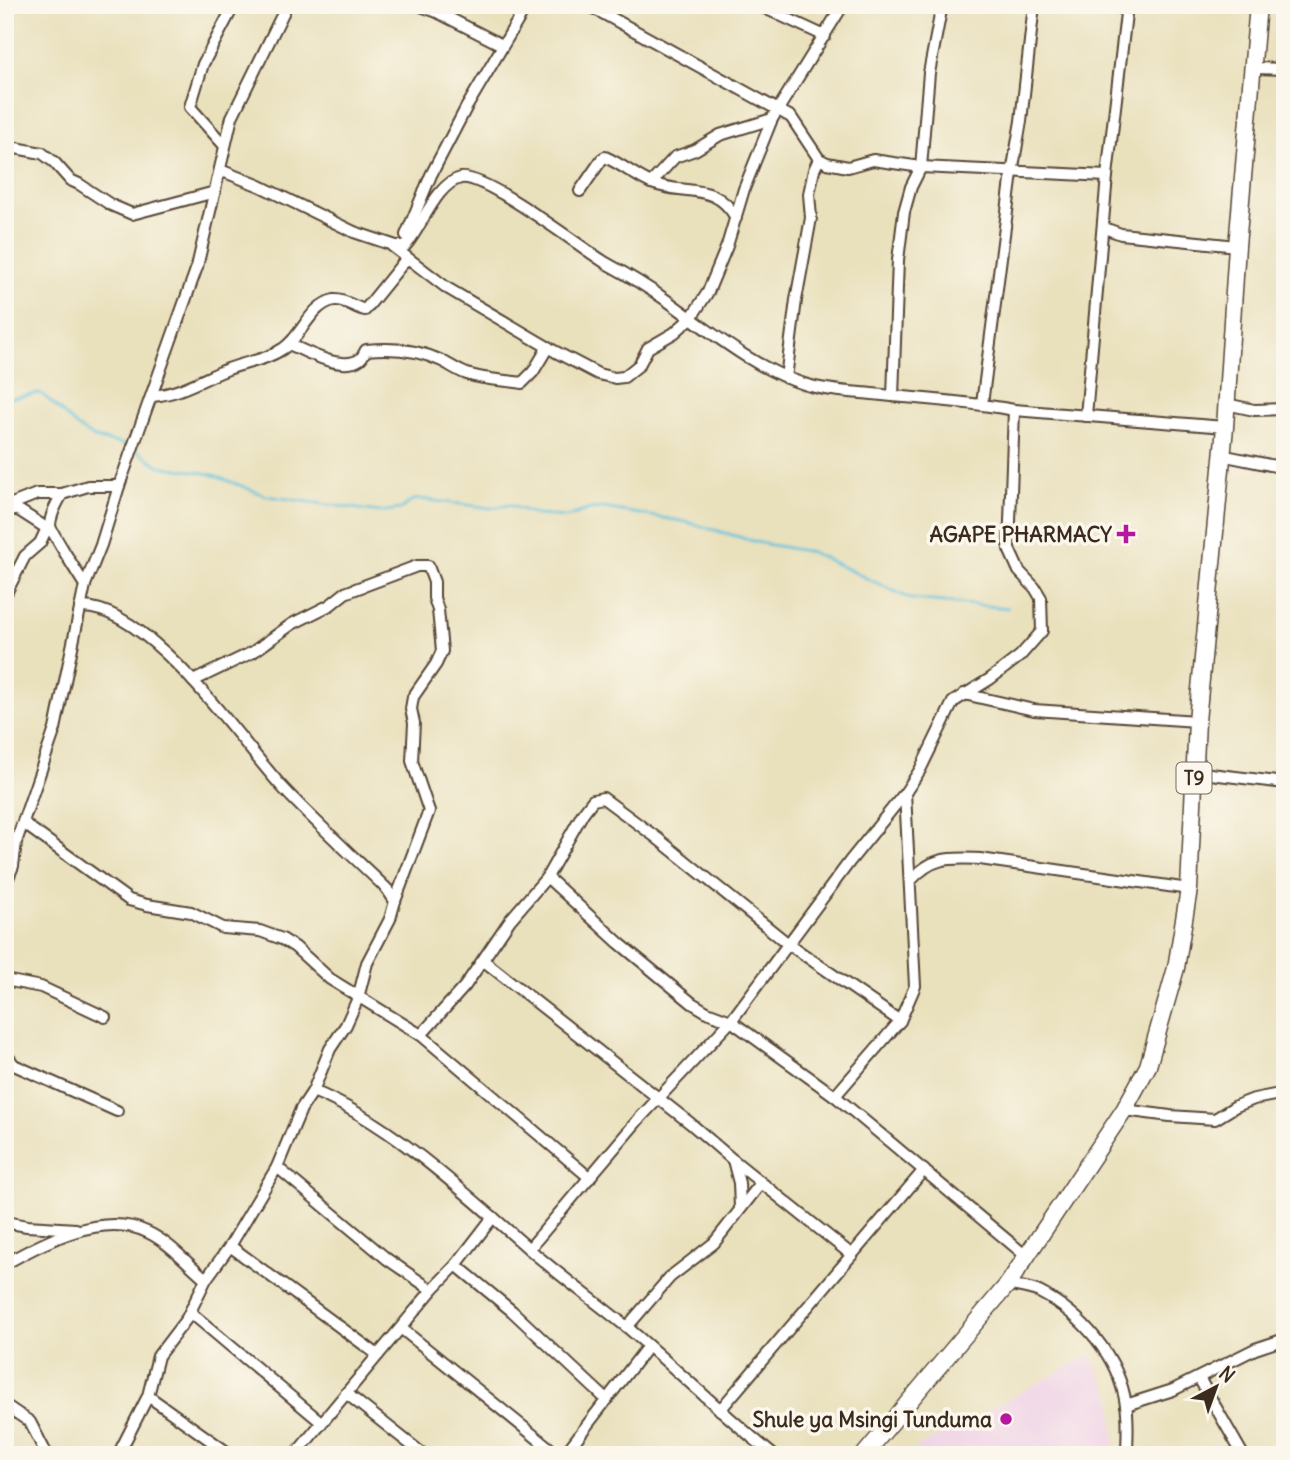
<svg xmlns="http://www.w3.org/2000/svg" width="1290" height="1460" viewBox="0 0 1290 1460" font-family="Delius,sans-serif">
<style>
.built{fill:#efd0e6}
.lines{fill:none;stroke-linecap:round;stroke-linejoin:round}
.stream{stroke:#5fc1dd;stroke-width:2.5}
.minor-casing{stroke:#554536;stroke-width:14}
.highway-casing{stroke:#554536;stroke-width:19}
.minor{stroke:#fff;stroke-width:10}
.highway{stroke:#fff;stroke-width:16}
.poi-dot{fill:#b5179e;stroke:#fbf7ec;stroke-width:2.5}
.labels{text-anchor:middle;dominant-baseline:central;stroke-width:7;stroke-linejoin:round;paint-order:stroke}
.shield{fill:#fbf7ec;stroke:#75685c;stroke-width:2}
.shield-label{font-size:19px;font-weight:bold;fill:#3b2a1e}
.poi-label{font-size:21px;font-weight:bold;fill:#3b2a1e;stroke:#fbf7ec;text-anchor:end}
</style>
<rect width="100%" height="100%" fill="#fbf7ec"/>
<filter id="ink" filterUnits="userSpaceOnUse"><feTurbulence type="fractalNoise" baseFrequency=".0143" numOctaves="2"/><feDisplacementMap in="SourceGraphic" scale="14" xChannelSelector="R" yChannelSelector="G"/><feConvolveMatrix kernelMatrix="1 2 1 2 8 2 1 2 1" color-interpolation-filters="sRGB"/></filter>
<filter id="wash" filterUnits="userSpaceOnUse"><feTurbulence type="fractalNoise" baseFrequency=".00686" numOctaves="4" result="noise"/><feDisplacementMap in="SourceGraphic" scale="28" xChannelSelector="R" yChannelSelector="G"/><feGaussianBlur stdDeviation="1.57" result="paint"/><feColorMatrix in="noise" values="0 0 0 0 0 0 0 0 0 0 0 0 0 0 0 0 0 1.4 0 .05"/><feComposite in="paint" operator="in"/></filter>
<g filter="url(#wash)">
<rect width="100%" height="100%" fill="#e9e0bc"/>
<polygon class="built" points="1090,1355 1112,1397 1115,1455 904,1455"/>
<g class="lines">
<g class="stream">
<path d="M5,399l35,-6c19,13 32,34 53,44 10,4 23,5 33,8"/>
<polyline points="136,450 160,466 211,474 267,496 380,512 401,509 413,500 420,499 491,508 510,505 537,515 567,517 590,509 604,508 687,522 760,543 811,552 911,599 1008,608"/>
</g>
</g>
</g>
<g filter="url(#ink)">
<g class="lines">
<g class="minor-casing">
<g id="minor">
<polyline points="418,5 437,12 502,45"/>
<polyline points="588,5 791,117 819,159 827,163 848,167 873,160 921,167 1107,176"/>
<polyline points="758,5 825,36"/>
<polyline points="1254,68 1285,69"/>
<polyline points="224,145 190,107 203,64 232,9"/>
<polyline points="5,146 42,153 54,162 70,180 79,184 111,205 132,214 215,192"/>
<polyline points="220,170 260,186 354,232 396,246"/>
<polyline points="651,183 675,157 695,150 720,135 772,119"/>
<path d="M580,191l22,-32 3,-2c16,7 29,18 44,25 35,15 66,-2 87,36"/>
<polyline points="1104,228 1121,234 1237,246"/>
<polyline points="406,235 431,175 466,108 527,5"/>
<polyline points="392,246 447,288 556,352 598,374 615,378 624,377 639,365 648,348 674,333 691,318 708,292 727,246 744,189 772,119 843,5"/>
<path d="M398,246h7c16,-17 31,-63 56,-68 25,-4 119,69 145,85 22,12 43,25 63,39 43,31 85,66 135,82 22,7 46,8 68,10 48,5 95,7 142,16l211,17"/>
<path d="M289,344c15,7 54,28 71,15 3,-2 4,-6 6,-9 27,-3 51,-1 76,11 8,4 16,10 25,13 17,6 37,6 55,9l11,-11 15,-25"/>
<polyline points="786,378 796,300 811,218 809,194 814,170 819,159"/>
<path d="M152,396c28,-2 50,-17 76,-27 18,-7 39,-9 56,-21 18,-12 26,-43 50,-48 11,-1 21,8 31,10l42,-52"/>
<polyline points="893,396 898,260 904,212 911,187 921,167 929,73 942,5"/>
<polyline points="982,404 1012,173 1021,121 1034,5"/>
<polyline points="1226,404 1254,410 1285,409"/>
<polyline points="1086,416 1107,176 1127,5"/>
<polyline points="1221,455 1285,468"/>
<path d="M62,494c-5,10 -12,20 -12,32 1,5 29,50 35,59"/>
<polyline points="5,506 20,511 51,531"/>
<polyline points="7,506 37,494 62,494 88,486 119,486"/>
<polyline points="5,595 25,556 40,543 47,528"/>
<path d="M80,607c68,-3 159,133 203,181 33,35 69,67 104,101l8,12 -5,18 -23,44 -9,35 -12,27 -16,24 -17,42 -12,18 -24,58 -47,79 -24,33 -19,39 -29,38 -10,40 -30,59"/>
<polyline points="193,681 253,652 292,624 330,605 345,593 417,566 428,566 434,582 434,598 438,610 442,651 436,664 413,697 411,709 414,723 412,761 429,811 395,901"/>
<polyline points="964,694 1034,710 1197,721"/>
<polyline points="1194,772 1285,783"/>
<polyline points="905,793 915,986 900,1021 835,1096 1026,1256"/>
<polyline points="23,823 129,900 147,905 191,912 223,928 260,931 282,939 295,947 330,979 421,1035 590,1178"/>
<polyline points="547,877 619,943 692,1003 707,1012 731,1021 835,1096"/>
<path d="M911,880c22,-24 38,-22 69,-21l209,30"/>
<polyline points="5,885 13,866 16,842 55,729 85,585 101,545 119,486 197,267 232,117 287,5"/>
<polyline points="484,961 690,1123 733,1160 852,1255"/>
<polyline points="5,980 41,987 105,1017"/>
<polyline points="421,1035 465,986 510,920 547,877 583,813 593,800 603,798 657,838 787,943 900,1021"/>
<polyline points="5,1053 14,1065 117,1111"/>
<path d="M313,1091c77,31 153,103 215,157 32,28 67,53 100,80 49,42 95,86 145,127"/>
<polyline points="1124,1110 1170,1116 1215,1119 1236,1106 1254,1099 1285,1093"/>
<polyline points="733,1160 739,1183 740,1207"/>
<polyline points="277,1167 387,1259 432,1290"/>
<polyline points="5,1222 27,1226 76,1229"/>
<polyline points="230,1246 378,1355"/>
<polyline points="529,1249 638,1120 731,1021 850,861 905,793 920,770 953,702 990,679 1020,656 1042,631 1041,598 1035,588 1019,571 1009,549 1014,410"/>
<path d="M5,1264c38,-22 98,-53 142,-32 22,10 40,31 59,47"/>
<polyline points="456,1265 512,1311 607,1400"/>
<path d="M1008,1284c10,3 22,4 31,8 43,22 80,65 87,113 3,16 1,34 1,50"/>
<polyline points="190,1312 321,1422"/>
<polyline points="627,1327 670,1277 714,1243 761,1183"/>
<polyline points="402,1329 558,1455"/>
<polyline points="1199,1378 1243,1455"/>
<polyline points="346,1393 424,1455"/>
<polyline points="148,1396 231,1455"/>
<polyline points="5,1405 30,1422 47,1455"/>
<polyline points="1126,1405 1173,1390 1255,1349 1285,1339"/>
<polyline points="720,1410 924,1170"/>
<polyline points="295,1455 432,1290 456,1265 493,1217"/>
<polyline points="564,1455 648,1346"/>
</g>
</g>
<g class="highway-casing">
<polyline id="highway" points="864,1455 1008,1284 1124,1110 1148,1066 1176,968 1189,889 1197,721 1225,427 1237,246 1258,5"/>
</g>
<use href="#minor" class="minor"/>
<use href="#highway" class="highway"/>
</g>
</g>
<g class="poi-dot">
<path d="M1122.5 523.5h7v7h7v7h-7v7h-7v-7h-7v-7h7z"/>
<circle cx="1006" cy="1419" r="7"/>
</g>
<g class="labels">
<rect class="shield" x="1176.5" y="762.5" width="35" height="31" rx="5"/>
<g class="shield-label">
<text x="1194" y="778">T9</text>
</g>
<g class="poi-label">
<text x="1112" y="534">AGAPE PHARMACY</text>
<text x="992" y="1419">Shule ya Msingi Tunduma</text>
</g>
</g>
<rect width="1290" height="1460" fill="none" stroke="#fbf7ec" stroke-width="28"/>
<g transform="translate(1216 1387) rotate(41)" stroke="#fbf7ec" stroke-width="5" paint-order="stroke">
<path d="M0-5L12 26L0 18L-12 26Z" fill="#3b2a1e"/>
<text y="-10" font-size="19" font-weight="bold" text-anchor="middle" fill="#3b2a1e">N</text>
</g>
</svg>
